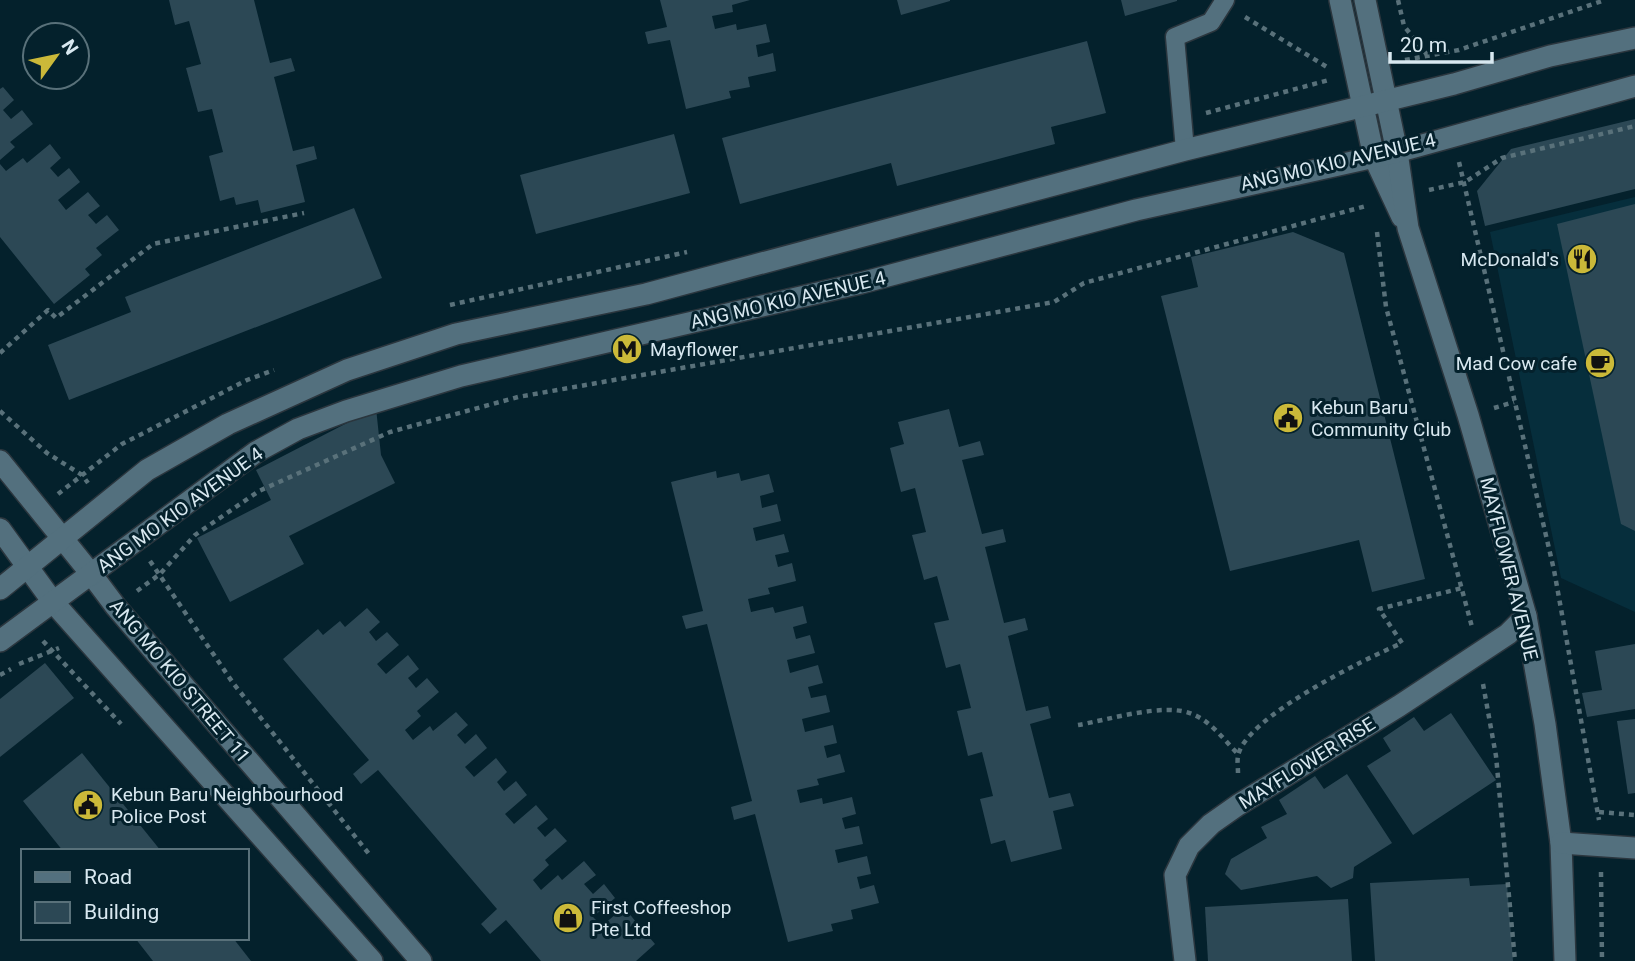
<svg xmlns="http://www.w3.org/2000/svg" width="1635" height="961" viewBox="0 0 1635 961" font-family="Roboto,sans-serif">
<style>
.built{fill:#062e3c}
.building{fill:#2c4855}
.lines{fill:none;stroke-linecap:round;stroke-linejoin:round}
.lane-casing{stroke:#2b363e;stroke-width:21}
.street-casing{stroke:#2b363e;stroke-width:24}
.secondary-casing{stroke:#2b363e;stroke-width:24}
.path{stroke:#59717a;stroke-width:4.5;stroke-dasharray:5 5;stroke-linecap:butt}
.lane{stroke:#53707e;stroke-width:18}
.street{stroke:#53707e;stroke-width:21}
.secondary{stroke:#53707e;stroke-width:21}
.labels{text-anchor:middle;dominant-baseline:central;stroke-width:6;stroke-linejoin:round;paint-order:stroke}
.street-label{font-size:19px;fill:#d8e8f0;stroke:#04212c}
.poi-label{font-size:19px;fill:#d8e8f0;stroke:#04212c;text-anchor:start}
</style>
<rect width="100%" height="100%" fill="#04212c"/>
<polygon class="built" points="1635,197 1635,612 1561,578 1490,232"/>
<g class="building">
<polygon points="169,0 254,0 270,63 291,58 295,71 274,77 293,151 314,146 317,159 296,165 305,202 261,213 258,200 236,205 234,197 220,201 209,156 223,152 212,109 198,112 186,68 201,64 189,21 175,25"/>
<polygon points="660,0 750,0 732,5 733,12 712,16 715,29 736,24 737,30 766,24 770,42 756,45 758,57 773,53 776,71 748,77 750,87 729,91 731,98 686,109 670,40 648,44 645,32 667,27"/>
<polygon points="897,0 950,0 950,1 901,15"/>
<polygon points="1121,0 1177,0 1177,1 1125,16"/>
<polygon points="1087,41 1106,113 1051,127 1055,144 897,186 891,163 740,204 722,138"/>
<polygon points="3,87 14,100 3,110 11,119 22,110 33,124 10,142 15,147 0,160 0,89"/>
<polygon points="1635,119 1635,189 1485,226 1477,191 1511,149"/>
<polygon points="674,134 690,193 536,234 520,175"/>
<polygon points="50,144 61,158 50,168 58,177 69,168 80,182 58,200 66,210 88,192 100,206 88,215 96,224 107,215 119,230 96,248 102,255 85,269 90,275 54,304 0,237 0,164 6,171 23,158 27,163"/>
<polygon points="1635,204 1635,531 1621,524 1557,224"/>
<polygon points="354,208 382,278 69,400 48,345 131,312 125,297"/>
<polygon points="1293,232 1344,253 1425,579 1372,592 1359,540 1230,571 1161,296 1198,287 1191,257"/>
<polygon points="376,408 381,455 395,483 289,536 304,564 230,602 197,538 271,500 256,470"/>
<polygon points="949,409 959,447 980,441 984,455 962,460 982,534 1003,529 1006,542 985,547 1004,623 1025,618 1028,630 1008,636 1026,711 1048,706 1051,718 1030,724 1049,798 1070,793 1074,806 1053,811 1062,849 1011,862 1005,840 991,844 980,799 993,796 982,752 968,756 957,711 971,708 960,664 946,668 934,623 949,620 937,576 924,580 912,535 926,532 915,488 901,492 890,448 904,444 898,422"/>
<polygon points="716,471 717,478 739,473 741,481 769,474 774,492 760,496 762,508 777,504 781,521 753,528 756,541 784,534 789,552 775,555 778,567 792,563 796,581 768,588 770,594 748,599 751,612 773,607 775,613 803,606 807,623 793,627 796,639 810,635 815,653 787,660 790,673 818,665 823,683 808,687 811,698 826,695 830,712 802,719 805,732 833,725 837,743 824,746 827,758 840,754 845,772 817,779 819,785 797,790 800,803 822,798 823,804 852,797 856,814 842,818 845,829 859,826 863,844 835,850 838,863 867,856 871,874 857,877 860,889 874,885 879,903 851,910 853,919 831,924 833,931 788,942 755,814 734,820 731,807 752,801 707,624 686,629 682,616 703,611 671,482"/>
<polygon points="367,608 380,622 369,632 376,641 387,632 399,645 377,664 386,674 408,655 419,669 408,678 416,688 427,678 439,692 417,711 421,716 405,730 413,740 430,726 433,731 456,712 468,725 457,735 465,744 476,734 487,748 465,767 474,777 496,758 507,772 497,782 504,791 516,781 527,795 505,814 514,824 536,805 548,819 537,828 545,837 555,828 567,841 545,860 549,865 533,880 541,890 558,875 562,880 584,861 596,875 584,884 593,894 604,884 615,898 593,917 602,926 624,907 636,922 625,931 632,940 644,931 655,944 636,961 541,961 506,920 490,934 481,924 497,909 378,770 361,784 353,774 369,760 283,659 318,629 323,635 340,621 345,627"/>
<polygon points="1635,644 1635,709 1587,717 1582,693 1602,690 1595,651"/>
<polygon points="45,663 74,698 0,757 0,699"/>
<polygon points="1451,713 1496,780 1413,835 1367,766 1391,751 1383,738 1414,717 1424,731"/>
<polygon points="1635,719 1635,793 1628,794 1617,721"/>
<polygon points="82,753 161,851 63,851 23,801"/>
<polygon points="1347,774 1392,843 1354,867 1353,878 1331,888 1317,876 1241,890 1225,874 1231,859 1267,838 1261,827 1287,814 1279,800 1315,776 1324,789"/>
<polygon points="1469,878 1470,886 1507,884 1513,961 1375,961 1370,883"/>
<polygon points="1348,899 1352,961 1208,961 1205,907"/>
<polygon points="135,938 233,938 251,961 153,961"/>
</g>
<g class="lines">
<g class="lane-casing">
<polyline id="lane" points="1185,150 1175,37 1211,22 1225,0"/>
</g>
<g class="street-casing">
<g id="street">
<polyline points="1340,0 1374,157 1402,217"/>
<polyline points="1365,0 1397,152 1408,228 1468,415 1526,616 1545,724 1561,843 1565,961"/>
<polyline points="92,575 116,607 421,961"/>
<polyline points="53,602 372,961"/>
<polyline points="1561,843 1635,848"/>
<polyline points="1185,961 1175,875 1189,846 1211,824 1238,805 1399,706 1508,634 1526,616"/>
</g>
</g>
<g class="secondary-casing">
<g id="secondary">
<polyline points="0,461 92,575"/>
<polyline points="0,529 53,602"/>
<polyline points="0,589 147,470 228,424 347,370 456,334 646,294 1185,150 1454,84 1550,56 1635,38"/>
<polyline points="0,641 256,452 298,429 346,411 461,376 861,283 1136,210 1397,152 1635,86"/>
</g>
</g>
<g class="path">
<polyline points="1398,0 1404,26 1428,56"/>
<polyline points="1245,17 1327,67"/>
<polyline points="1405,60 1459,50 1605,0"/>
<polyline points="1206,113 1329,80"/>
<polyline points="1459,162 1554,570 1599,820"/>
<polyline points="1429,190 1465,182 1502,158 1635,126"/>
<polyline points="1377,232 1386,307 1472,627"/>
<polyline points="450,305 687,252"/>
<polyline points="0,353 48,310 56,318 153,244 304,213"/>
<polyline points="1494,408 1514,402"/>
<polyline points="0,411 47,453 82,475 88,483"/>
<polyline points="1419,429 1442,423"/>
<polyline points="58,494 122,444 247,380 274,370"/>
<polyline points="150,561 233,683 369,854"/>
<polyline points="137,591 160,574 195,535 259,491 390,432 518,397 1054,302 1084,283 1366,206"/>
<polyline points="43,641 121,724"/>
<polyline points="19,664 59,648"/>
<polyline points="0,675 11,669"/>
<polyline points="1483,684 1496,756 1515,961"/>
<path d="M1078,725c30,-5 86,-23 114,-11 19,7 32,26 46,40"/>
<path d="M1238,773c0,-5 -1,-12 0,-17 7,-39 129,-98 164,-113l-23,-34 83,-21"/>
<polyline points="1599,812 1635,815"/>
<polyline points="1601,872 1602,961"/>
</g>
<use href="#lane" class="lane"/>
<use href="#street" class="street"/>
<use href="#secondary" class="secondary"/>
</g>
<defs>
<g id="restaurant-disc" transform="scale(1.575)"><circle r="9.5" fill="#cbb939" stroke="#04212c"/><path d="M-5-6h1v4h1v-4h1v4h1v-4h1v5L-1.5 .5V6h-2V.5L-5-1ZM5-6V6H3V1.5H1.5Q1.5-4 5-6Z" fill="#111"/></g>
<g id="metro-disc" transform="scale(1.575)"><circle r="9.5" fill="#cbb939" stroke="#04212c"/><path d="M-5.5 5V-5H-3L0 0L3-5H5.5V5H3V-.5L0 4L-3-.5V5Z" fill="#111"/></g>
<g id="cafe-disc" transform="scale(1.575)"><circle r="9.5" fill="#cbb939" stroke="#04212c"/><path d="M-5.5-4.5H6V0H3Q3 3.5 0 3.5H-2.5Q-5.5 3.5-5.5 0ZM3-3.2v2h1.7v-2ZM-6 4.5H4V6H-6Z" fill="#111"/></g>
<g id="civic-disc" transform="scale(1.575)"><circle r="9.5" fill="#cbb939" stroke="#04212c"/><path d="M-.6-6.5H3V-4.5H.6V-3L4-1V1h2V6H-6V1h2V-1L-.6-3ZM-1.2 2.5V6h2.4V2.5Z" fill="#111"/></g>
<g id="shop-disc" transform="scale(1.575)"><circle r="9.5" fill="#cbb939" stroke="#04212c"/><path d="M-5-2.5h2.3a2.7 3.5 0 0 1 5.4 0H5L5.5 6h-11ZM-1.5-2.5h3a1.5 2.3 0 0 0-3 0Z" fill="#111"/></g>
</defs>
<g fill-rule="evenodd">
<use href="#restaurant-disc" x="1582" y="259"/>
<use href="#metro-disc" x="627" y="349"/>
<use href="#cafe-disc" x="1600" y="363"/>
<use href="#civic-disc" x="1288" y="418"/>
<use href="#civic-disc" x="88" y="805"/>
<use href="#shop-disc" x="568" y="918"/>
</g>
<g class="labels">
<g class="street-label">
<text transform="translate(1338 162) rotate(-13)">ANG MO KIO AVENUE 4</text>
<text transform="translate(788 300) rotate(-13)">ANG MO KIO AVENUE 4</text>
<text transform="translate(180 510) rotate(-36)">ANG MO KIO AVENUE 4</text>
<text transform="translate(1509 569) rotate(76)">MAYFLOWER AVENUE</text>
<text transform="translate(180 681) rotate(50)">ANG MO KIO STREET 11</text>
<text transform="translate(1307 763) rotate(-32)">MAYFLOWER RISE</text>
</g>
<g class="poi-label">
<text x="1559" y="259" text-anchor="end">McDonald's</text>
<text x="650" y="349">Mayflower</text>
<text x="1577" y="363" text-anchor="end">Mad Cow cafe</text>
<text x="1311" y="407">Kebun Baru<tspan x="1311" dy="22">Community Club</tspan></text>
<text x="111" y="794">Kebun Baru Neighbourhood<tspan x="111" dy="22">Police Post</tspan></text>
<text x="591" y="907">First Coffeeshop<tspan x="591" dy="22">Pte Ltd</tspan></text>
</g>
</g>
<rect x="21" y="849" width="228" height="91" fill="#04212c" stroke="#59717a" stroke-width="2"/>
<rect x="35" y="872" width="35" height="10" fill="#53707e" stroke="#59717a" stroke-width="2"/>
<text x="84" y="884" font-size="21" fill="#d8e8f0">Road</text>
<rect x="35" y="902" width="35" height="21" fill="#2c4855" stroke="#59717a" stroke-width="2"/>
<text x="84" y="919" font-size="21" fill="#d8e8f0">Building</text>
<g transform="translate(56 56) rotate(57)"><circle r="33" fill="#04212c" stroke="#59717a" stroke-width="2"/>
<path d="M0-5L12 26L0 18L-12 26Z" fill="#cbb939"/>
<text y="-10" font-size="19" font-weight="bold" text-anchor="middle" fill="#d8e8f0">N</text>
</g>
<path d="M1390 52v10h102v-10" fill="none" stroke="#d8e8f0" stroke-width="3.5"/>
<text x="1400" y="52" font-size="21" fill="#d8e8f0" stroke="#04212c" stroke-width="5" paint-order="stroke">20 m</text>
</svg>
